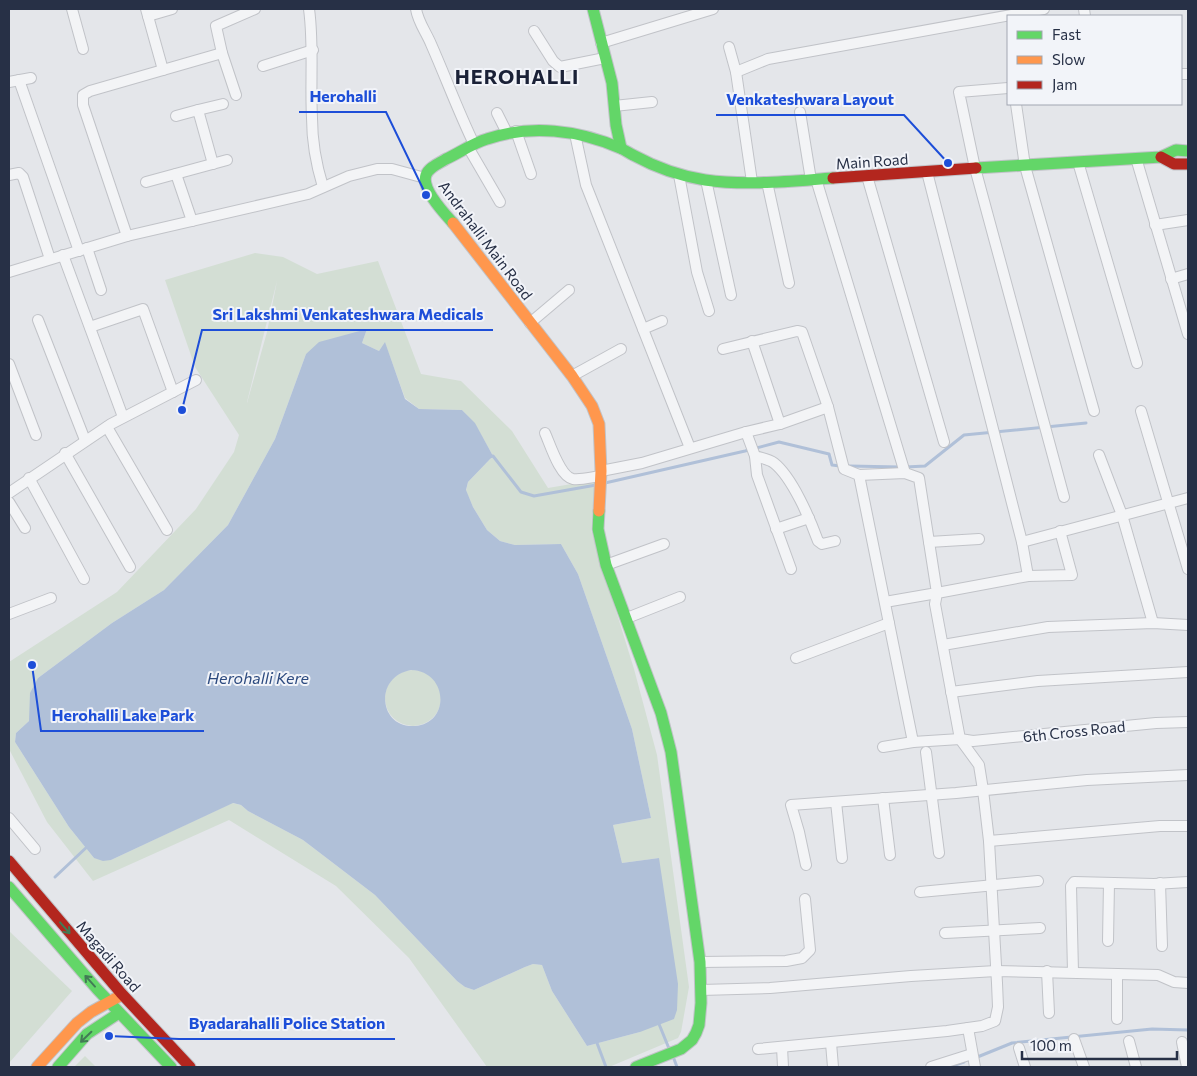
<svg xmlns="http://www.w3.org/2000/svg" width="1197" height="1076" viewBox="0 0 1197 1076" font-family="Commissioner,sans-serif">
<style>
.green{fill:#d3ded4;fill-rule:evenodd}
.water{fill:#b0c0d8;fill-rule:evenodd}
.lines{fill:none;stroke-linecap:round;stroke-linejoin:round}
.stream{stroke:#b0c0d8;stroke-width:3}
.street-casing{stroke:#c1c3c8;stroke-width:12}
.fast-casing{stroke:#c1c3c8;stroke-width:13}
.slow-casing{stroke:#c1c3c8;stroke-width:13}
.jam-casing{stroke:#c1c3c8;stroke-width:13}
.street{stroke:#f3f4f6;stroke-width:10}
.fast{stroke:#63d668;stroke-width:11}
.slow{stroke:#ff974d;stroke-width:11}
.jam{stroke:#b3261e;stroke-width:11}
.oneway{stroke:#427b55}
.labels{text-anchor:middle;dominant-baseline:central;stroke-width:4;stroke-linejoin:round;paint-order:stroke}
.street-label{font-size:15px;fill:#273046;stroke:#f2f4f9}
.water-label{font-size:16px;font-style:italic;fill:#2c4a7f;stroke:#f2f4f9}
.district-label{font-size:20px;font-weight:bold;letter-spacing:1px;fill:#1a2137;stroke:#f2f4f9}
.leader{fill:none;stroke:#1d4ed8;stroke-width:2}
.callout-dot{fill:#1d4ed8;stroke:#f2f4f9;stroke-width:2}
.callout-label{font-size:16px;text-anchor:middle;font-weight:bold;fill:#1d4ed8;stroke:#f2f4f9;stroke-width:4;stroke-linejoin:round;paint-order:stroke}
</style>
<rect width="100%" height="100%" fill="#e4e6ea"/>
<g class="green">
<path d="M255,253l28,4 34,17 61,-13 43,113 40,7 51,50 36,57 47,-8 -4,50 43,139 23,86 32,232 -8,45 -3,6 -69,29h-122l-78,-109 -73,-72 -107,-66 -136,61 -46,-59 -38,-73v-87l108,-70 79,-83 38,-57 5,-17 -44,-68 -30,-87zM277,281l-10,51 -20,71v-1zM367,329l-5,14 17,8 6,-8 20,55 14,11 43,1 13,14 18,32 -25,26 -2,9 7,16 14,23 13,11 15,4 46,-1 17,30 54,155 19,89 -38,7 9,38 37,-5 -19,174 -53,14 -35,-55 -10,-26 -9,-1 -8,3 -51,23 -9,-3 -8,-6 -82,-86 -72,-55 -55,-29 -7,-6 -9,-2 -121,57 -17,-2 -25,-31 -54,-85 1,-9 13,-12 9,-43 74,-55 52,-33 64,-65 47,-86 31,-85z"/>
<circle cx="413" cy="698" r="28"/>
<polygon points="9,931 72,991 9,1063"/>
<polygon points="85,1056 96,1067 74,1067"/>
</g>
<path class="water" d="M367,329l-5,14 17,8 6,-9 20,57 14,10 43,1 13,13 18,33 -25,26 -2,8 7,17 14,23 13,11 15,4 46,-1 17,30 54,155 19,89 -38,7 9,38 37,-5 19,126 -1,26 -3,9 -34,13 -53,14 -35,-55 -10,-26 -9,-1 -8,3 -51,23 -9,-3 -8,-6 -82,-86 -72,-55 -55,-29 -7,-6 -8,-2 -122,57 -8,1 -9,-3 -25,-31 -54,-85 1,-9 13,-12 1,-28 8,-15 74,-55 52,-33 64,-65 47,-86 31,-85 13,-12zM411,670c37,1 40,53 4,56 -36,3 -42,-49 -4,-56z"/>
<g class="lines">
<g class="stream">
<polyline points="489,457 493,456 521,492 534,496 596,485"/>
<polyline points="849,466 900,467"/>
<polyline points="906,467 925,466 964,435 1086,423"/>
<polyline points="605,483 745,451 779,442 829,454 832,465 840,466"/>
<polyline points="55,877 89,845"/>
<polyline points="659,1024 670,1051"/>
<polyline points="597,1043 606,1067"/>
<polyline points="975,1058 1012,1043 1152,1029 1188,1030"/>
<polyline points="674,1059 677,1067"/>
<polyline points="949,1067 964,1062"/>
</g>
<g class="street-casing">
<g id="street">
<polyline points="72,9 83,49"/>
<polyline points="146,9 163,70"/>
<path d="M309,9c5,36 1,72 3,109 0,24 4,46 11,69"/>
<path d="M416,9c2,13 10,23 15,35 15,34 27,67 43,100"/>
<polyline points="1084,9 1085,16"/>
<polyline points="148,16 172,9"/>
<polyline points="534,31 553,61 560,67 605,58"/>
<polyline points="601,43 713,9"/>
<polyline points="729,47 736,72 752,182"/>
<polyline points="263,66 313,50"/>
<polyline points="736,72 768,59 1044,9"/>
<polyline points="1181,74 1188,74"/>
<polyline points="19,80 79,251"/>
<polyline points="9,82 31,78"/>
<polyline points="1008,88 959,92 975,168 1064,497"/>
<polyline points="236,95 222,53 216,26 255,9"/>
<polyline points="1016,104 1025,166 1094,411"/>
<polyline points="614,106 652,102"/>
<polyline points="198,110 223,104"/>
<polyline points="800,112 811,180"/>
<polyline points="497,113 507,133"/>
<polyline points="176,116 198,110 213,164"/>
<polyline points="516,131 531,174"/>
<polyline points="575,134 586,185 690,448"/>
<polyline points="468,147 500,202"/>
<polyline points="1136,158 1188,334"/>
<polyline points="1078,162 1137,363"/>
<polyline points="927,172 1022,542 1188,498"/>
<polyline points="176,174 192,221"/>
<polyline points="9,175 19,173 23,177 50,259"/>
<polyline points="679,175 697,272 709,311"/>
<polyline points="867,176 944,442"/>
<polyline points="816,179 905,473"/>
<polyline points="706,180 731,295"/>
<polyline points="146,182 227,160"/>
<polyline points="767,182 789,283"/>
<polyline points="1155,225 1188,220"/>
<polyline points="127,236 83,105 83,95 90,91 222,53"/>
<polyline points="87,248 101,290"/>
<polyline points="63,255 123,417"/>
<polyline points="9,272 127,236 308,194 349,176 377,169 392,169 425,178"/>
<polyline points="1171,279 1188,274"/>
<polyline points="38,320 85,440"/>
<polyline points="530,323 569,290"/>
<polyline points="90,327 143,309 173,392"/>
<polyline points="643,329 662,321"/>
<polyline points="752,341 780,424"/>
<polyline points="723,349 797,331 802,332 828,407"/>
<polyline points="9,364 36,435"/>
<polyline points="572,376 621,349"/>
<polyline points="1141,411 1188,569"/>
<polyline points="107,427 167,530"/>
<path d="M746,432l9,24c6,2 14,3 19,7 18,14 36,56 44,78l4,3 13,-3"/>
<path d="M545,433c5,11 15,44 28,46 9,1 19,-2 28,-3"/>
<polyline points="65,453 130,567"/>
<polyline points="1099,455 1122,515 1153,623"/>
<polyline points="755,456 757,475 791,569"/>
<polyline points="601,471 642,463 746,432 780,424 828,407 844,469 859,475"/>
<polyline points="29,478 84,579"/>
<polyline points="9,493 111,424 196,380"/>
<polyline points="9,502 25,528"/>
<polyline points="776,529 809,518"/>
<polyline points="929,542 979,539"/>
<polyline points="606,565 664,544"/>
<polyline points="1028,576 1072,575 1060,531"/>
<polyline points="885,602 937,593 919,478 905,473 859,475 913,742 960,739 973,741 1156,723 1188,722"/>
<polyline points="9,614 51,598"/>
<polyline points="627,618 680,597"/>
<polyline points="943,645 1048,627 1153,623 1188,625"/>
<polyline points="796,658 889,623"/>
<polyline points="951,692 1038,681 1188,672"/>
<polyline points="883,747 913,742"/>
<polyline points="926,752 939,853"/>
<polyline points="883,798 890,855"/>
<polyline points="836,802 842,858"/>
<polyline points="9,818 35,849"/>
<polyline points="989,841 1160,826 1188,826"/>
<polyline points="806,865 799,832 791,805 956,793 1087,780 1188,775"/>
<polyline points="1160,883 1162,946"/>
<polyline points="920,892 1038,881"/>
<polyline points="945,933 1040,928"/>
<polyline points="1108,941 1109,883"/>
<polyline points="700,962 786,961 802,958 810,950 805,899"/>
<polyline points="1047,971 1049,1013"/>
<polyline points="1073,972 1071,886 1074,882 1154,884 1188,882"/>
<polyline points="1117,974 1117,1019"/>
<polyline points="701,990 770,988 911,976 996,971 1158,975 1174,982 1188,983"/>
<polyline points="968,1028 975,1067"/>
<polyline points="1074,1039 1084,1067"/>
<polyline points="1129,1041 1136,1067"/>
<polyline points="1182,1042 1187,1067"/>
<polyline points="831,1043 833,1067"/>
<polyline points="782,1047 783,1067"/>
<polyline points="1019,1048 1025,1067"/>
<polyline points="758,1049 947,1031 982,1026 995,1021 998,1007 997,983 989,841 983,790 979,765 960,739 935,604 937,593 1028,576 1022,542"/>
<polyline points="931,1067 972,1054"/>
</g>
</g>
<g class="fast-casing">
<g id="fast">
<polyline points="593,9 612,83 616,125 621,148"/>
<polyline points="976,168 1161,157 1176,150 1188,151"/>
<path d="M453,223c-9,-10 -32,-34 -27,-48 3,-8 14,-12 20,-16 13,-6 27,-16 41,-20 44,-15 91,-9 133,9 5,2 9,5 13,7 22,12 47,21 72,25 42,6 86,1 128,-2"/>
<polyline points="599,511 598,529 606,565 661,713 671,752 700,962 701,1003 699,1025 696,1033 692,1040 681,1049 636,1067"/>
<polyline points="9,887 97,989 171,1067"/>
<polyline points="58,1067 87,1034 119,1013"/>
</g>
</g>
<g class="slow-casing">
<g id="slow">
<polyline points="453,223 572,376 592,406 599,424 601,471 599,511"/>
<polyline points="37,1067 77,1023 91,1012 118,997"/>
</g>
</g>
<g class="jam-casing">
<g id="jam">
<polyline points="1161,157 1174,164 1188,164"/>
<polyline points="833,178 976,168"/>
<polyline points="9,861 121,993 190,1067"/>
</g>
</g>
<use href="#street" class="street"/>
<use href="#fast" class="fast"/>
<use href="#slow" class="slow"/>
<use href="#jam" class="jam"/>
</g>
<defs><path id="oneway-shaft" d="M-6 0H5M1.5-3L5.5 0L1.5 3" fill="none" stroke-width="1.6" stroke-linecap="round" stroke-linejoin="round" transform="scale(1.25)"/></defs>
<g class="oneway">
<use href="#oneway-shaft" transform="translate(65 928) rotate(49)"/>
<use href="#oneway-shaft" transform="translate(90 981) rotate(-132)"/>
<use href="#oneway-shaft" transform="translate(86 1037) rotate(136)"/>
</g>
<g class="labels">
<g class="street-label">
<text transform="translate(872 161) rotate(-4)">Main Road</text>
<text transform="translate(486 240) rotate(53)">Andrahalli Main Road</text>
<text transform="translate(1074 731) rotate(-6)">6th Cross Road</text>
<text transform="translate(109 956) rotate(49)">Magadi Road</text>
</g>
<g class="water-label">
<text x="258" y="677">Herohalli Kere</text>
</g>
<g class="district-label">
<text x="517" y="76">HEROHALLI</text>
</g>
</g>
<path class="leader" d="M426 195L386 112H299M948 163L904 115H716M182 410L202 330H493M32 665L41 731H204M109 1036L179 1039H395"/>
<g class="callout-dot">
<circle cx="426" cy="195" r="5"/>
<circle cx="948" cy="163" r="5"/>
<circle cx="182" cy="410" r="5"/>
<circle cx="32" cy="665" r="5"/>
<circle cx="109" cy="1036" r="5"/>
</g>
<g class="callout-label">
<text x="343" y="102">Herohalli</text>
<text x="810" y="105">Venkateshwara Layout</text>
<text x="348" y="320">Sri Lakshmi Venkateshwara Medicals</text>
<text x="123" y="721">Herohalli Lake Park</text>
<text x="287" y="1029">Byadarahalli Police Station</text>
</g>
<rect width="1197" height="1076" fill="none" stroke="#273046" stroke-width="20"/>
<rect x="1007" y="15" width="175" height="90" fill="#f2f4f9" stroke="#a1a6b1"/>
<rect x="1017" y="31" width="25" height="8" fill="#63d668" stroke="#a1a6b1"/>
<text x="1052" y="40" font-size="15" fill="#273046">Fast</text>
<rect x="1017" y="56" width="25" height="8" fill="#ff974d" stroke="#a1a6b1"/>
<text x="1052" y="65" font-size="15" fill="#273046">Slow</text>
<rect x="1017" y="81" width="25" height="8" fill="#b3261e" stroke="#a1a6b1"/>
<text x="1052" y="90" font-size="15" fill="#273046">Jam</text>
<path d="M1022 1051v8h155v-8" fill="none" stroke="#273046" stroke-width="2.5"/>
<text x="1030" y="1051" font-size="15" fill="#273046" stroke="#f2f4f9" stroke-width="4" paint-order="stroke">100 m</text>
</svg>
